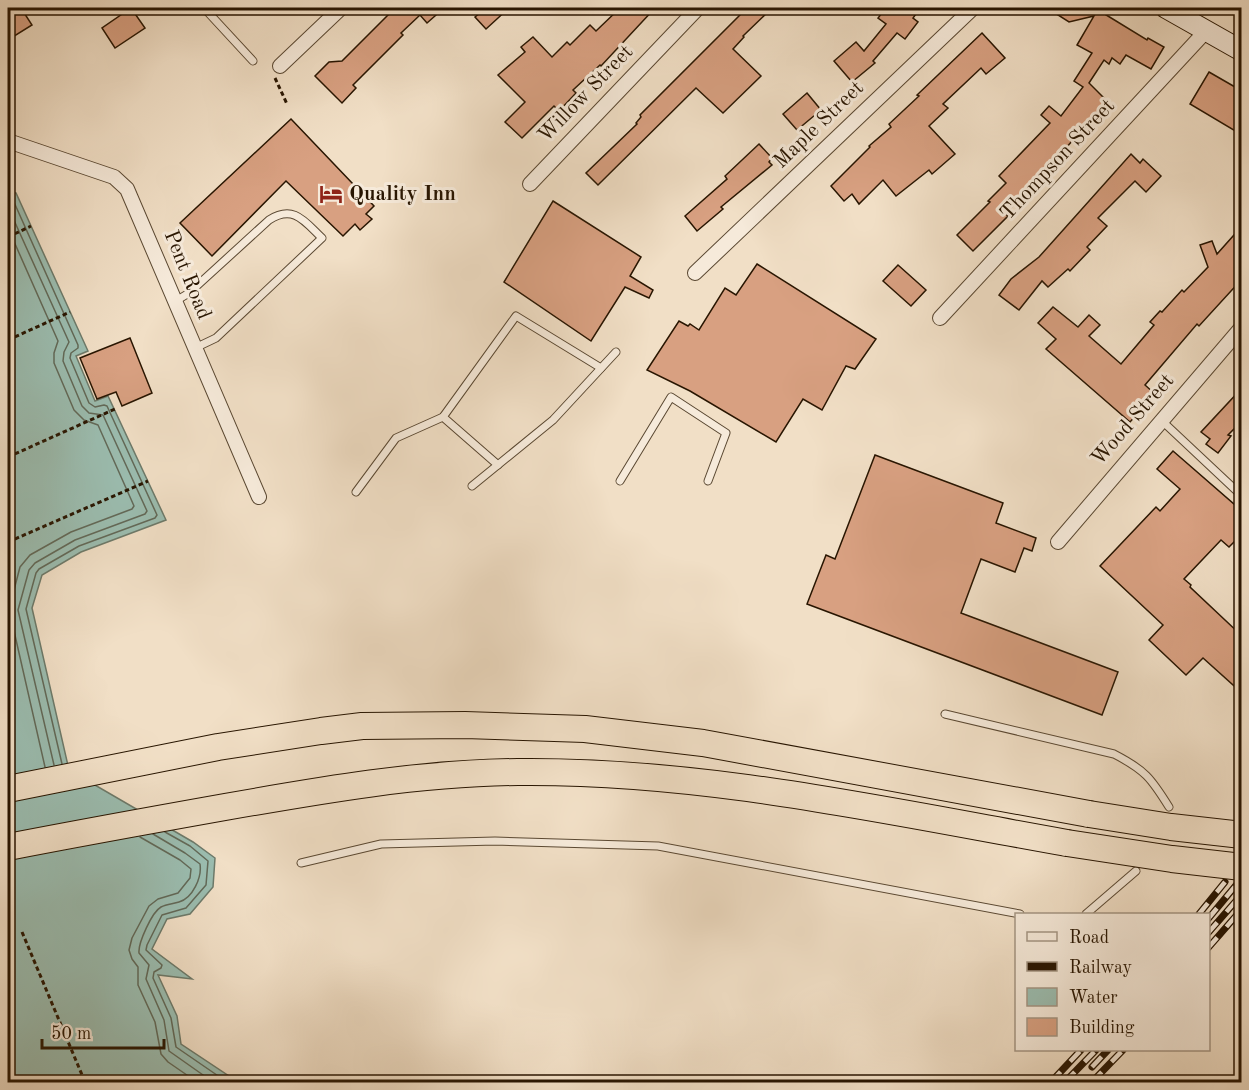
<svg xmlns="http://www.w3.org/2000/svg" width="1249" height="1090" viewBox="0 0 1249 1090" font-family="'Old Standard TT',serif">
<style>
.water{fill:#9bbdb0;stroke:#6d7a6a;stroke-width:1.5}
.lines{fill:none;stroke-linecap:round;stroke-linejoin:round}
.shore{stroke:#626958;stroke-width:1.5}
.building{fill:#d8a081;stroke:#281501;stroke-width:1.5}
.service-casing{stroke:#5a4832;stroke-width:9}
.minor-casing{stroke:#5a4832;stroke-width:16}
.secondary-casing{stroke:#281501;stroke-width:22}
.motorway-casing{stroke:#281501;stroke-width:28}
.path{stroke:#281501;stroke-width:3;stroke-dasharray:4.5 3;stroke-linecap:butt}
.service{stroke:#f6eada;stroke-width:7}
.minor{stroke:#f6eada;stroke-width:14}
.secondary{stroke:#f6eada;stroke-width:20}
.motorway{stroke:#f1dfc6;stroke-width:26}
.rail-casing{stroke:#281501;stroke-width:7}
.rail{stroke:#f6eada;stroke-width:4.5;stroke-dasharray:14;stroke-linecap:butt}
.motorway-bridge-casing{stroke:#281501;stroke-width:28;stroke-linecap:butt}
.motorway-bridge{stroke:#f1dfc6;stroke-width:26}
.labels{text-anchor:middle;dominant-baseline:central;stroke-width:6;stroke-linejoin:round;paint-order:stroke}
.street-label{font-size:21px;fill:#281501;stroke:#f6eada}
.poi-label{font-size:21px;font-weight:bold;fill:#281501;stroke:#f6eada;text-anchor:start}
</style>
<rect width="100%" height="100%" fill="#f1dfc6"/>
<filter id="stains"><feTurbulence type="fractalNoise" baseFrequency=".00333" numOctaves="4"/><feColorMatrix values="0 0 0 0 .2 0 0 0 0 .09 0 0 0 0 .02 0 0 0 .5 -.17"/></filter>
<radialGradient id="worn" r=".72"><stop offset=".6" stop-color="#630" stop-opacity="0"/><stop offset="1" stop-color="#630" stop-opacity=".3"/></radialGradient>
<polygon class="water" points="8,192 16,193 88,351 76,356 95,401 108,396 166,520 81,552 42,575 32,608 69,770 193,842 215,858 213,887 190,914 167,919 152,949 192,979 158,975 177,1016 181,1044 238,1082 8,1082"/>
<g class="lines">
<g class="shore">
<polyline points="8,198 13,200 78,345 78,348 71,353 70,358 89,403 95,407 104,405 107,406 157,515 155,518 79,546 39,569 36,573 26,609 62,764"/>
<polyline points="8,207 69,342 64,352 63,361 82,406 89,413 103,415 147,511 145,514 75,540 35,563 29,570 18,610 54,765"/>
<polyline points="8,228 58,341 54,353 54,363 74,410 84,420 98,425 134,506 132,509 71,532 30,555 20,567 9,609 45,767"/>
<polyline points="165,832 190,846 208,861 206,885 186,908 162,915 147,945 146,950 162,965 161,968 154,972 153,978 171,1018 176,1047 227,1082"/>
<path d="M153,834l32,19 15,11c2,13 -7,34 -21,38 -6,2 -12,2 -18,5 -9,5 -23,36 -22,46l10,12 -3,14 18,41 5,31 44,31"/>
<polyline points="140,837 180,860 191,869 190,878 178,893 158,899 149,906 132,938 129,950 132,959 138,967 138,985 155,1022 161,1054 168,1062 197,1082"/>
</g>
</g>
<g class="building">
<polygon points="8,8 21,8 32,25 8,40"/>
<polygon points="131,8 145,28 115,48 102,28"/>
<polygon points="395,8 444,8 427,23 420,15 401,33 403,35 353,85 356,88 342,103 315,76 329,62 342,61"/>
<polygon points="486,8 509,8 486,29 475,17"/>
<polygon points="620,8 655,8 601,66 600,65 573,90 576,93 559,111 554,106 522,138 505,122 525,102 498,75 525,52 521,47 533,37 552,57 567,42 570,45 590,25 596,31"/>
<polygon points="747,8 772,8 743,36 744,37 733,49 761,76 723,113 696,88 598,185 586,173 637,124 636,123 641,117 640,115"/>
<polygon points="886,8 907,8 916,14 913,18 918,22 905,39 897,33 873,61 875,63 852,82 834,61 856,42 864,51 886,24 878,18"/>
<polygon points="1047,8 1107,8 1108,12 1103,13 1147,40 1148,38 1164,47 1151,69 1126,55 1120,64 1112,58 1109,64 1104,60 1089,83 1107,101 1052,164 1053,165 1005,214 1008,216 973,251 957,235 990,202 988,201 1006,183 999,176 1050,123 1041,115 1049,106 1061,116 1083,87 1074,81 1092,53 1077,45 1094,16 1069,22"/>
<polygon points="982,33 1005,58 986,74 981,68 943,104 948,108 929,126 955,154 932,174 929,170 896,196 883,180 859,204 852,194 844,201 831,186 870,147 869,146 891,127 889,124 919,96 917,95"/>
<polygon points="1209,72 1242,91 1242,135 1190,104"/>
<polygon points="807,93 821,110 797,130 783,114"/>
<polygon points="291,119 374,206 366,214 372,219 360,230 355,224 343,236 286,181 212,256 180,223"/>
<polygon points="759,144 772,158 769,162 772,165 721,207 723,209 697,231 685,216 727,179 725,176"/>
<polygon points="1131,154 1140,163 1143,159 1161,176 1146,192 1135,181 1098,218 1107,226 1087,247 1090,250 1070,271 1068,269 1048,287 1042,281 1019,310 999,295 1011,279 1039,257"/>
<polygon points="553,201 641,257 630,276 653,290 649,298 625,287 591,341 504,282"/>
<polygon points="1242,226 1242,279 1199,326 1197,324 1145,385 1155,394 1130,422 1046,349 1056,339 1038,323 1053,307 1078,327 1089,315 1100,325 1089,336 1121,364 1154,325 1150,322 1160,311 1162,312 1182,290 1184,292 1208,267 1200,245 1212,241 1217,254"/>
<polygon points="757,264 876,339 855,369 846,366 822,410 803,399 776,442 690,391 647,370 679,321 688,326 690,324 699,330 725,288 736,295"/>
<polygon points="898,265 926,290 911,306 883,281"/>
<polygon points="130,338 152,393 122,406 116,392 97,399 80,358"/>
<polygon points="1242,388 1242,421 1228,435 1231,436 1218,453 1206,444 1210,439 1201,432"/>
<polygon points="1173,451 1242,511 1242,534 1229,547 1221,540 1184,579 1191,585 1190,587 1242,636 1242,693 1203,658 1186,675 1149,640 1163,625 1100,566 1156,507 1160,511 1180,489 1157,469"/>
<polygon points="875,455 1003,503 996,523 1036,538 1032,551 1024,548 1015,572 981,559 961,613 1118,672 1102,715 807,604 826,555 835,559"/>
</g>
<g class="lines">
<g class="service-casing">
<g id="service">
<polyline points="204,8 253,61"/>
<path d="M174,302l15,-9 80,-73c25,-16 36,2 53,18l-106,100 -21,10"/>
<polyline points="443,417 498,465"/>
<polyline points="1161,420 1242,496"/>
<polyline points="620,481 671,397 726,433 708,481"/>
<polyline points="472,486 553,420 616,352"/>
<polyline points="356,492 396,438 443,417 516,316 601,368"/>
<path d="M945,714l169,40c31,16 37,24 55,53"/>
<polyline points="301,863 381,844 495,841 658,846 1020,914"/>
<polyline points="1086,914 1136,871"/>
</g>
</g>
<g class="minor-casing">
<g id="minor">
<polyline points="280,66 341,8"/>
<polyline points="8,141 114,177 127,189 259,497"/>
<polyline points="530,184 698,8"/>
<polyline points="695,273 973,8"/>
<polyline points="940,318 1206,31"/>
<polyline points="1058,542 1242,327"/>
</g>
</g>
<g class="secondary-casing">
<polyline id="secondary" points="1166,8 1242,51"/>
</g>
<g class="motorway-casing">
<g id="motorway">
<polyline points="8,789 218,747 321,731 362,726 465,725 585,729 703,743 1089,814"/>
<path d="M8,847c72,-14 144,-27 217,-40 97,-17 194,-34 293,-35 186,-2 368,39 549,71"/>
</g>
</g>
<g class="path">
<polyline points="275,78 287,104"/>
<polyline points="8,237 31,226"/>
<polyline points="8,340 70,312"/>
<polyline points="8,457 115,409"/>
<polyline points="8,542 148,481"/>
<polyline points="22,932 85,1082"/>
</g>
<use href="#service" class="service"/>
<use href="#minor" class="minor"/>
<use href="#secondary" class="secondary"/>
<use href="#motorway" class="motorway"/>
<g class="rail-casing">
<g id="rail">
<polyline points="1199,914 1225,882"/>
<polyline points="1208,919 1237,884"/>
<polyline points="1208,933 1242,894"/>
<polyline points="1208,948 1242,909"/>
<polyline points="1092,1067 1108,1050"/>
<polyline points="1051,1082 1081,1050"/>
<polyline points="1065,1082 1096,1050"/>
<polyline points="1092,1082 1123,1050"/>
</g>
</g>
<use href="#rail" class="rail"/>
<g class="motorway-bridge-casing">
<g id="motorway-bridge">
<polyline points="1089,814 1171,827 1242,835"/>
<polyline points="1067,843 1172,859 1242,867"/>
</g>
</g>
<use href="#motorway-bridge" class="motorway-bridge"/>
</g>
<defs>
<g id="hotel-bare" transform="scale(1.8)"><path d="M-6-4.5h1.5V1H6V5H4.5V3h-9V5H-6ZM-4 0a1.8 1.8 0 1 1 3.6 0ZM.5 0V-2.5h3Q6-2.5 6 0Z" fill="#8f2418" stroke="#f6eada" stroke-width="2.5" paint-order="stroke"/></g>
</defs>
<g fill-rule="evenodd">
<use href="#hotel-bare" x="331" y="194"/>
</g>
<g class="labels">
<g class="street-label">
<text transform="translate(586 94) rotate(-46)">Willow Street</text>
<text transform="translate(819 125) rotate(-44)">Maple Street</text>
<text transform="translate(1058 160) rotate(-47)">Thompson Street</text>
<text transform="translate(187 275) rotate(68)">Pent Road</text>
<text transform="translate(1133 420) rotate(-49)">Wood Street</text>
</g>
<g class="poi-label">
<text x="349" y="194">Quality Inn</text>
</g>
</g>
<rect width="1249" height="1090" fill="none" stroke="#f1dfc6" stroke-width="30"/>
<rect x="9" y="9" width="1231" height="1072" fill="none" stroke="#281501" stroke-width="3"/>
<rect x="15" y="15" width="1219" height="1060" fill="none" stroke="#281501" stroke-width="1.5"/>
<rect x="1015" y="913" width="195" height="138" fill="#f6eada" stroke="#a49583" stroke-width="1.5"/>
<rect x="1027" y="932" width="30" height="9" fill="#f6eada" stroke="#a49583" stroke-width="1.5"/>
<text x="1069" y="943" font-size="18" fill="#281501">Road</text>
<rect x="1027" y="962" width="30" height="9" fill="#281501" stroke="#a49583" stroke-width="1.5"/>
<text x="1069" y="973" font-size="18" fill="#281501">Railway</text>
<rect x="1027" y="988" width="30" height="18" fill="#9bbdb0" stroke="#a49583" stroke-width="1.5"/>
<text x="1069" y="1003" font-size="18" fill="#281501">Water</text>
<rect x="1027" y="1018" width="30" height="18" fill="#d8a081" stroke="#a49583" stroke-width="1.5"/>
<text x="1069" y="1033" font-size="18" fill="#281501">Building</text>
<path d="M42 1039v9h122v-9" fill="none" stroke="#281501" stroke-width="3"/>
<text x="51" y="1039" font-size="18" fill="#281501" stroke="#f6eada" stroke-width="4.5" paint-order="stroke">50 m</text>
<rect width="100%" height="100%" filter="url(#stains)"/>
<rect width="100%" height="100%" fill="url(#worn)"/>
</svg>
